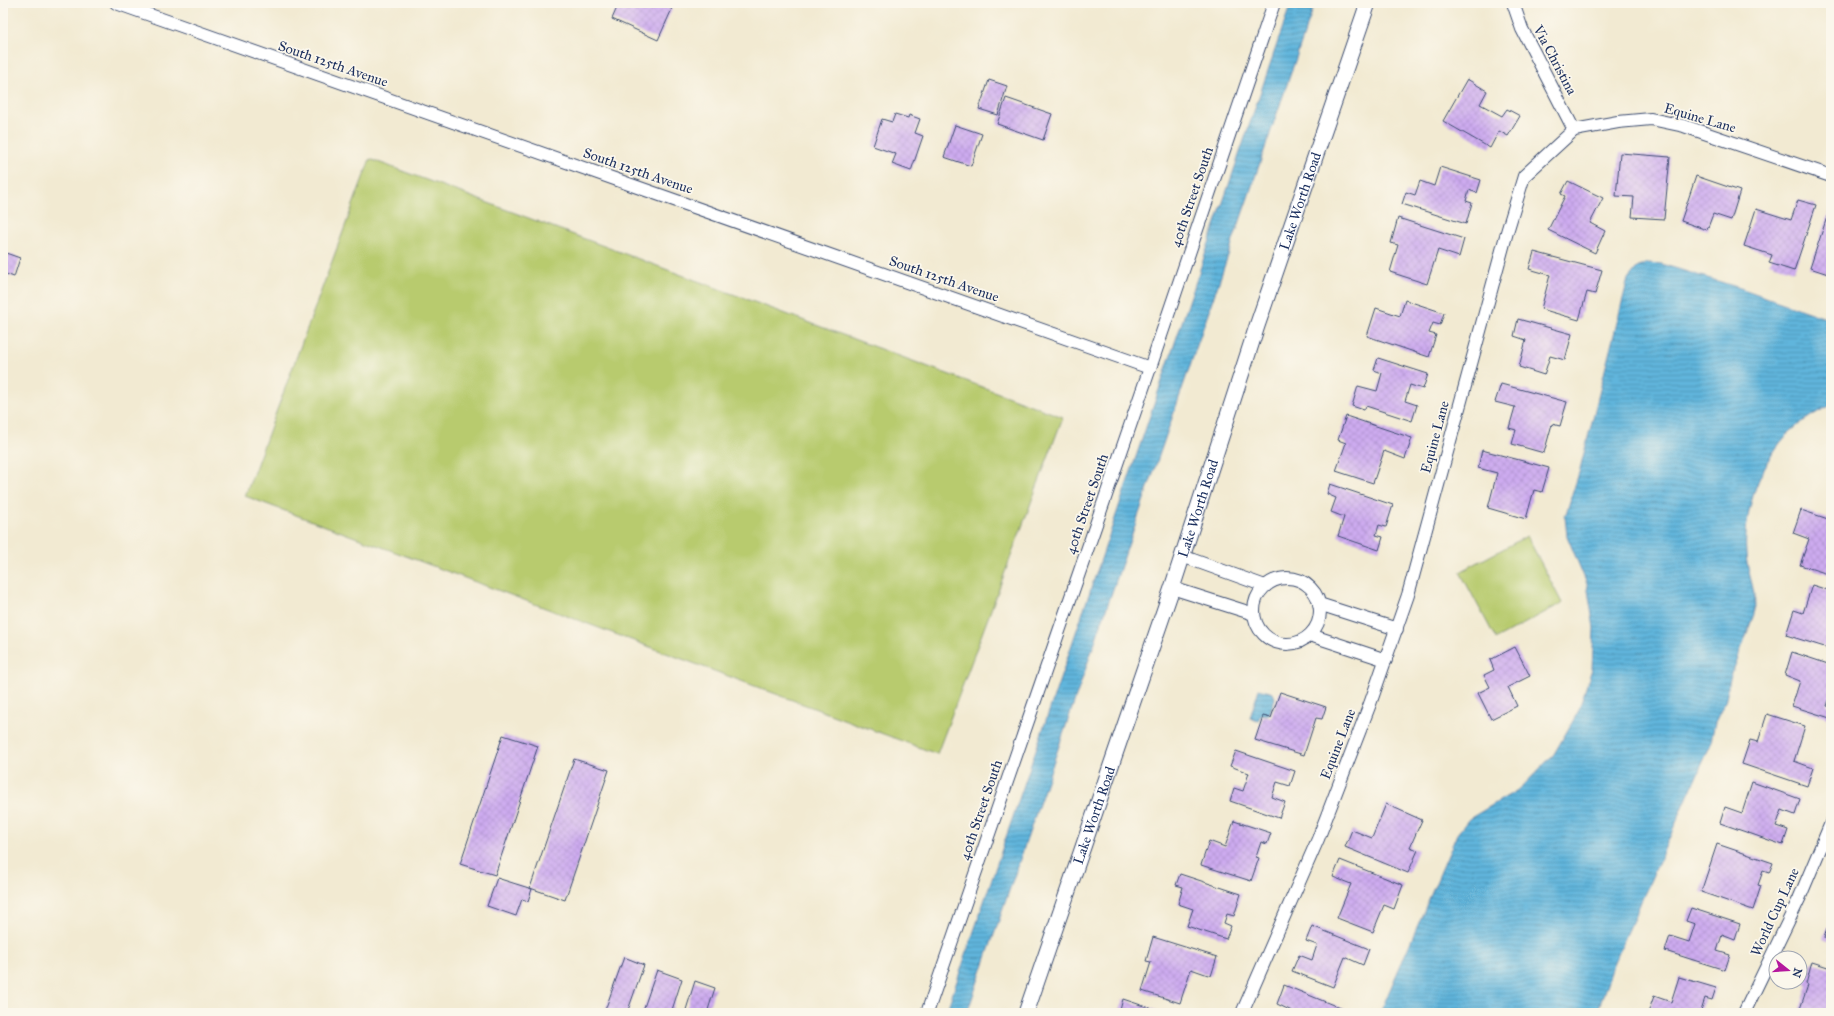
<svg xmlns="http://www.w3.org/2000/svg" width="1834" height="1016" viewBox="0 0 1834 1016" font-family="'IM FELL Great Primer',serif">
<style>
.green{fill:#b8cb6e;stroke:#6a7d66}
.water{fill:url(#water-rules);stroke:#3e729d}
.building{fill:url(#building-cross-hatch)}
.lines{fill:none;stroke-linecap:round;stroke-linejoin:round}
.minor-casing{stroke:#3b4b6f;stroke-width:14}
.tertiary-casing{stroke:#3b4b6f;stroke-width:17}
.minor{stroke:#fff;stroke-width:12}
.tertiary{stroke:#fff;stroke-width:15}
.labels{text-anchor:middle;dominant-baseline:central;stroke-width:3.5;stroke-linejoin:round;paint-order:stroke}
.street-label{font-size:14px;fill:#1b2f5e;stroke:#fbf7ec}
</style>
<defs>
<pattern id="water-rules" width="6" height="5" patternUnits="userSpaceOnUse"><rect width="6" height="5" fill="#60b5dc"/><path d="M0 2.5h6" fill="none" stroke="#4e94b6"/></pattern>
<pattern id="building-cross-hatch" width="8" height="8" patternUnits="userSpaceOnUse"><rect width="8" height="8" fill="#cdabef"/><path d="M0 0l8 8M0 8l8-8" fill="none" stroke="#af93cf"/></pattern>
</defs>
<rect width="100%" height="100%" fill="#fbf7ec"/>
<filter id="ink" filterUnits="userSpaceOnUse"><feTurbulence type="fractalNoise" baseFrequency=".025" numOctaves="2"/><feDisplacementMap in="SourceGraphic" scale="8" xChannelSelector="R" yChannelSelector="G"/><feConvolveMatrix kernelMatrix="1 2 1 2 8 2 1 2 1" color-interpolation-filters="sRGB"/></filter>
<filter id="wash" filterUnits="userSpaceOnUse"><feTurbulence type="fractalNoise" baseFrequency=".012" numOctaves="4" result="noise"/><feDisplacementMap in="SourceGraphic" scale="16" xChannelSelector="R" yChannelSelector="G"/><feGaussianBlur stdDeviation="0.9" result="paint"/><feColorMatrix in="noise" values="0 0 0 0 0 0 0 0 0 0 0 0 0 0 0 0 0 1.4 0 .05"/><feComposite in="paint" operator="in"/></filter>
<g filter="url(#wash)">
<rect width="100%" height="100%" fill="#f2ead2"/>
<g class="green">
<polygon points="370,159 1063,417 937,754 245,496"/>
<polygon points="1527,536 1562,603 1496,639 1460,572"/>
</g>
<g class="water">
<polygon points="1291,3 1315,3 967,1013 946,1013"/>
<path d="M1647,263l14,1 76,23 94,33v85c-18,9 -38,21 -51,38 -23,30 -37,72 -34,111 1,21 12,38 8,60l-24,65 -5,23 -10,20 -5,24 -97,219 -16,48h-217l77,-179 12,-15 52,-31 33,-34 24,-42 14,-43 2,-41 -7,-44 -20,-48 -2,-19 14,-44 49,-194 9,-11z"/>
<polygon points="1259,689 1273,693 1275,698 1269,715 1261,714 1258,721 1250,718"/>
</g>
<g id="blocks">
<g class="building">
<polygon points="619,3 626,6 628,3 658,3 672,9 658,40 612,19"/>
<polygon points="1467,79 1487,91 1480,104 1502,116 1507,109 1520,116 1508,136 1499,131 1490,148 1443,121"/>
<polygon points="989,80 1007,86 998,115 979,109"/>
<polygon points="1006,98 1052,114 1043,140 997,124"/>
<polygon points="895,114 908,118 909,115 920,119 915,133 923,136 911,171 892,164 896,154 873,146 882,119 892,122"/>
<polygon points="955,125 982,134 971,166 944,157"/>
<polygon points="1620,153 1670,157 1664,219 1632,217 1634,197 1616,196"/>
<polygon points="1440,167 1481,180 1477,193 1469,190 1466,201 1472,203 1466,224 1402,204 1406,192 1415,195 1420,181 1434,186"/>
<polygon points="1696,176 1740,191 1731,220 1713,214 1707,230 1681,221"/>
<polygon points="1568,181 1603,198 1590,223 1605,231 1595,253 1548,230 1565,196 1561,194"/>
<polygon points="1798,200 1816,205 1794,271 1769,263 1772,255 1744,246 1756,209 1791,220"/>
<polygon points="1829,211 1831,212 1831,275 1810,268"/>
<polygon points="1398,218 1464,239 1459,257 1438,250 1427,284 1390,272 1398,245 1391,243"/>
<polygon points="3,252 20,258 14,277 3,273"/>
<polygon points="1534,252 1602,270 1595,294 1587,292 1579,320 1541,309 1550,275 1529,269"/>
<polygon points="1405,300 1444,313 1440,325 1433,323 1429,333 1436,335 1429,357 1367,336 1376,308 1400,316"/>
<polygon points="1518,319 1572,334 1565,360 1550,356 1544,375 1519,367 1526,340 1514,336"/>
<polygon points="1378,358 1428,374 1423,389 1410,385 1405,401 1417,405 1412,421 1366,406 1364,410 1352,406 1358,386 1377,391 1382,373 1374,370"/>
<polygon points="1501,384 1567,402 1560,426 1552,424 1544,453 1512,444 1516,430 1509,428 1515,407 1495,402"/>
<polygon points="1346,416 1412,438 1405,459 1384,451 1373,483 1336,471 1346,443 1338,440"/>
<polygon points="1482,450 1549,468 1542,492 1534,490 1526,519 1488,508 1497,473 1478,468"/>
<polygon points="1330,484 1393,505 1386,527 1379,525 1376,535 1383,537 1379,550 1338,536 1344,517 1331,512 1336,498 1327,494"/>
<polygon points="1801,510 1831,520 1831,575 1800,565 1809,539 1793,533"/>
<polygon points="1812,585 1831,591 1831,649 1786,635 1794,610 1803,613"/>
<polygon points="1515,647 1530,676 1508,687 1517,706 1491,719 1478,693 1490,687 1484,675 1494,670 1490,660"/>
<polygon points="1792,652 1831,665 1831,695 1827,706 1831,707 1830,718 1792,706 1800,681 1785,675"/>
<polygon points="1280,692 1326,707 1322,719 1316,718 1304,755 1255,740 1263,716 1271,718"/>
<polygon points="1767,714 1805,726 1794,761 1813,768 1807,786 1742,764 1750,740 1758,742"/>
<polygon points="503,735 538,746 495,875 460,864"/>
<polygon points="1236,751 1295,771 1290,786 1277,782 1272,797 1285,802 1279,818 1230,801 1234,788 1243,791 1249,773 1230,766"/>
<polygon points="574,759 609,770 565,900 530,888"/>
<polygon points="1752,782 1800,799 1795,815 1782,810 1776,826 1788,830 1783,845 1720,823 1725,807 1742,813"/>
<polygon points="1386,804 1422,820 1410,847 1418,850 1408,873 1345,847 1352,830 1372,838"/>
<polygon points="1234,821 1271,833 1267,844 1261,842 1256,857 1259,858 1251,881 1201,865 1209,841 1225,847"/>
<polygon points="1717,844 1773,863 1769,873 1763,871 1758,885 1761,886 1753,910 1701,892"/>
<polygon points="1340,860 1403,885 1394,909 1384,905 1373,932 1337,918 1351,884 1333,877"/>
<polygon points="1180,874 1241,894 1234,916 1227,914 1224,923 1231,926 1226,939 1187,926 1193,909 1178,904 1183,887 1176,885"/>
<polygon points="497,878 532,889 528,901 522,899 516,916 487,906"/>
<polygon points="1691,908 1740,924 1735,940 1722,935 1717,951 1730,955 1725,970 1665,951 1670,936 1689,942 1695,924 1686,921"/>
<polygon points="1312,926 1369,949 1363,965 1345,957 1333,987 1292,971 1299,955 1312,960 1317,945 1306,941"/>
<polygon points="1828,926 1831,927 1831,941 1824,938"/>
<polygon points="1153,937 1217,957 1211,976 1191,969 1180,1003 1142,991 1151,962 1146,961"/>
<polygon points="624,957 644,965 627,1013 604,1013"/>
<polygon points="1812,962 1831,968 1831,1013 1799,1012 1808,985 1806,984"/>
<polygon points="657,970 682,979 671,1013 642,1013"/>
<polygon points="1679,977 1716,988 1712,1000 1705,998 1700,1013 1648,1013 1654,996 1671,1002"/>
<polygon points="695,981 715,988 707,1013 685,1013"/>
<polygon points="1284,985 1348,1011 1348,1013 1296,1013 1277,1004"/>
<polygon points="1123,999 1165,1013 1128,1013 1120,1010"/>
</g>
</g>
</g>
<g filter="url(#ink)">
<use href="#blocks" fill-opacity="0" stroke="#3b4b6f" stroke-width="1"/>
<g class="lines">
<g class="minor-casing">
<g id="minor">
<polyline points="116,3 1150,368"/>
<polyline points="1513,3 1522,29 1574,130"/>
<polyline points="1182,556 1265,586"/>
<circle cx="1287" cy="611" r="33"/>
<polyline points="1172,588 1254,614"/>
<polyline points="1319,604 1397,629"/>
<polyline points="1310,635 1386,660"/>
<polyline points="927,1013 1150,368 1274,3"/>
<polyline points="1242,1013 1318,839 1370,704 1408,595 1507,232 1524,176 1574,130 1618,122 1651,119 1684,126 1831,176"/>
<polyline points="1744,1013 1799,899 1831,823"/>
</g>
</g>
<g class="tertiary-casing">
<g id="tertiary">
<path id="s1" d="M1026,1013l146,-425 85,-262 111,-323"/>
</g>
</g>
<use href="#minor" class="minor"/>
<use href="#tertiary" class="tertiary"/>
</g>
</g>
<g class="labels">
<g class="street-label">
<text transform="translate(1555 60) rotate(62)">Via Christina</text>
<text transform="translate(333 64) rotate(19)">South 125th Avenue</text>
<text transform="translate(1700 118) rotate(16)">Equine Lane</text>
<text transform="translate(638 171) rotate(19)">South 125th Avenue</text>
<text transform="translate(1192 197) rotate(-71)">40th Street South</text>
<text stroke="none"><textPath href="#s1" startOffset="857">Lake Worth Road</textPath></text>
<text transform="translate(944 279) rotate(19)">South 125th Avenue</text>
<text transform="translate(1435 437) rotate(-75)">Equine Lane</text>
<text transform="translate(1087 504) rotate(-71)">40th Street South</text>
<text stroke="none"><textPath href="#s1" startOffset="533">Lake Worth Road</textPath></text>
<text transform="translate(1338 744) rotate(-69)">Equine Lane</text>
<text transform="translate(981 810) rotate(-71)">40th Street South</text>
<text stroke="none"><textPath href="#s1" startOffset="209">Lake Worth Road</textPath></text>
<text transform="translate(1775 912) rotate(-65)">World Cup Lane</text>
</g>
</g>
<rect width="1834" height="1016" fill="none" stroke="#fbf7ec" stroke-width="16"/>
<g transform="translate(1788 970) rotate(107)"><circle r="19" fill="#fbf7ec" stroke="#a1a7b3"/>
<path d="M0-3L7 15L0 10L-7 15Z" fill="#b5179e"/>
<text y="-6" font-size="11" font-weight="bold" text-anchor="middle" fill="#1b2f5e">N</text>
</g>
</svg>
